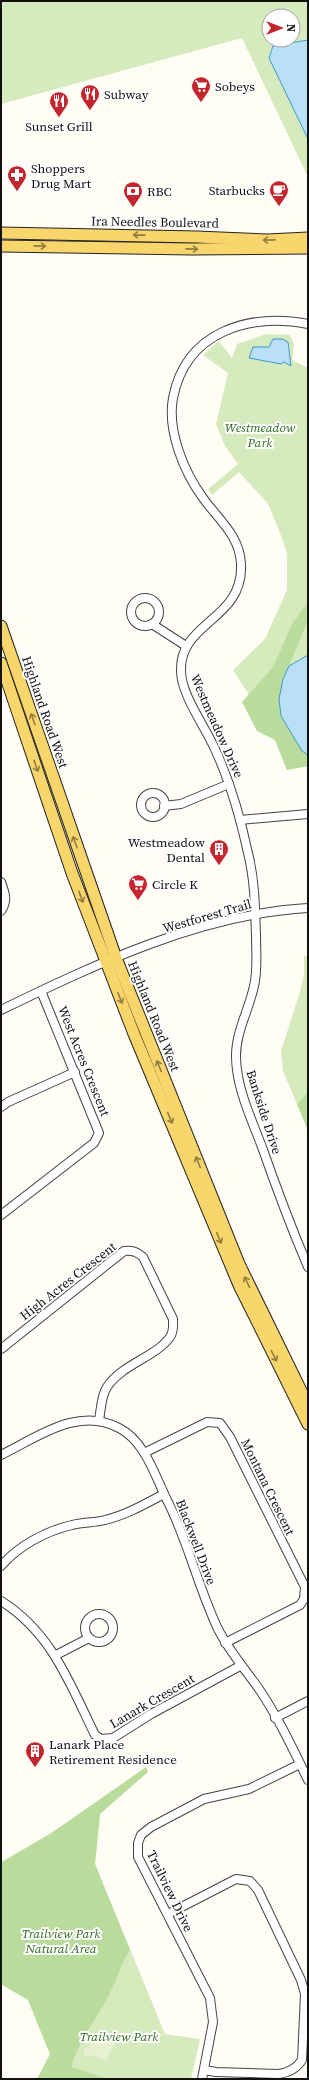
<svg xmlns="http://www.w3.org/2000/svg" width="309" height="2080" viewBox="0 0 309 2080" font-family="'Source Serif 4',serif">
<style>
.green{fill:#d5ebbd;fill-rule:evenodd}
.forest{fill:#b9dc9c}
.pitch{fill:#e6f2cf}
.water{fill:#b9e0f7;stroke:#3f96cf}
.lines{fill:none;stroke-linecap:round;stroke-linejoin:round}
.minor-casing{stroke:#444;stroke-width:10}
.major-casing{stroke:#222;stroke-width:13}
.minor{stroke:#fff;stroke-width:8}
.major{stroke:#f9d66b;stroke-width:11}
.oneway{stroke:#917d42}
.labels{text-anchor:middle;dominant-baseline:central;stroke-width:4;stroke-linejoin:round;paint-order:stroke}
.poi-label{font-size:13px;fill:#111;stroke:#fff;text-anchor:start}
.street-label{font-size:13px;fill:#111;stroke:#fff}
.park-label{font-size:13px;font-style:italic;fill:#2f6b1f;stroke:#fff}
</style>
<rect width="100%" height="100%" fill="#fffdf5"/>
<g class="green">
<path d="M1,1h307v39l-35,6 -4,11 39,82v38l-66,-139 -241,66zM269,16h24v24h-24z"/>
<path d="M266,334l24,1 4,9 -2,16 16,8v398l-21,4 -16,-41 -38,-59 32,-31 22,-49v-37l-8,-23 -11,-26 -29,-32 -27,23 -4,-6 30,-25 -13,-18 -9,-22 12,-51 -25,-18 16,-14 13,17 5,-14zM287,342l4,24 -38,-19h16z"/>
<polygon points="304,956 308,956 308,1092 297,1104 283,1071 281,1051 299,995 304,975"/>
<polygon points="101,1804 95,1864 165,2034 200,2039 191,2079 42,2079 50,2054 28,2000 1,1984 1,1862"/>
</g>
<g class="forest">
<polygon points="305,606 308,612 308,621 283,679 302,751 308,755 308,766 287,770 275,740 257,731 242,702 273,667 292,624"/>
<polygon points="308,1092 308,1131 297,1104"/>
<path d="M146,1767l2,5 -48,42 -5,50 35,86c-9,13 -13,29 -20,43 -13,25 -31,47 -39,74l37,12h-71l13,-25 -22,-54 -27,-16v-121l49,-29z"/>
</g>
<polygon class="pitch" points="97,2033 115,2043 106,2061 92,2055 86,2056 84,2054 84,2049 88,2047"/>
<g class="water">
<polygon points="308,40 308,139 269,58 273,46"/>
<polygon points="273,339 282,339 288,342 291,366 284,362 281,364 249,358 253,347 269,347"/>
<polygon points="308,655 308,755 302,751 281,716 279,699 283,679 289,666"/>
</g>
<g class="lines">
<g class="minor-casing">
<g id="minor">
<path d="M308,324c-59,-11 -122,7 -135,74 -6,33 11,74 30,100 15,21 37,38 38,66 3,56 -62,58 -60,107 0,23 23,54 33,76 16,34 26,69 34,106 7,28 7,55 8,83 0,17 2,34 -2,50 -5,24 -18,45 -18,70 0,31 15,62 26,91 14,40 29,80 46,120"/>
<circle cx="145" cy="612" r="14"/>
<polyline points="152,624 186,646"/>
<circle cx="153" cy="805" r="12"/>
<polyline points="164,806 181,804 229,784"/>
<polyline points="240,820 308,814"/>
<path d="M1,882c4,11 7,19 0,29"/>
<path d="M1,1010c95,-46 200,-96 307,-102"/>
<polyline points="1,1107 8,1102 75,1072"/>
<polyline points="1,1215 94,1143 99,1133 41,991"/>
<path d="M1,1349l123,-98c9,-1 13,1 19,6l30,62c0,6 1,13 -3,18 -14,20 -48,27 -63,50 -6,9 -6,23 -8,33"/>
<polyline points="144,1453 207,1422 220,1423 230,1437 305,1587 304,1599 300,1605 225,1643"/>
<path d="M1,1455c37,-18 77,-49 118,-27 26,13 36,48 48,72 21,41 31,87 51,129 11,22 27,40 41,60 19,28 34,60 49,91"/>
<path d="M1,1566c17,-20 45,-35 71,-41 11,-3 22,-2 33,-5 21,-5 40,-16 59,-26"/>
<path d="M1,1601c51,32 69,83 94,134l6,4 12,-1 38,-24 89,-48"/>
<circle cx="99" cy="1628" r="14"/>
<polyline points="56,1655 89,1638"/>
<polyline points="275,1718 308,1701"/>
<path d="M168,1914l68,-35 14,2 8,9 43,90 4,14 -3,66c-6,9 -13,13 -24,14l-62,-2 -12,-2"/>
<polyline points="202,2079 213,2022 210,1998 138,1857 138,1843 141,1835 151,1827 204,1799 249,1789 300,1764"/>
</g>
</g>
<g class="major-casing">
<g id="major">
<polyline points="1,233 197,237 267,240 308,238"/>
<polyline points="1,246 192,249 308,248"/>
<polyline points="1,626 116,958 239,1264 308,1405"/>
<polyline points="1,663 72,873 134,1034 239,1285 308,1424"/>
</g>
</g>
<use href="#minor" class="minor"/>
<use href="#major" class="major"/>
</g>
<defs><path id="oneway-shaft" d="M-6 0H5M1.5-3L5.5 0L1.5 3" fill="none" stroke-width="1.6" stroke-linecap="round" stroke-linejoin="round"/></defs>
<g class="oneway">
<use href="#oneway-shaft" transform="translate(139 235) rotate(-179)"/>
<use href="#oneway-shaft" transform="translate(269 240) rotate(179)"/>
<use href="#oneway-shaft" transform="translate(40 246) rotate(1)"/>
<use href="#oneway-shaft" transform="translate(192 249) rotate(1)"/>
<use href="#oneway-shaft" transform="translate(33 719) rotate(-109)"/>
<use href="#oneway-shaft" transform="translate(36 766) rotate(71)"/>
<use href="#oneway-shaft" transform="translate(75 842) rotate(-109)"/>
<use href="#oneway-shaft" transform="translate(81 897) rotate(70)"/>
<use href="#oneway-shaft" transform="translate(120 998) rotate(68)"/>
<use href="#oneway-shaft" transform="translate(159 1066) rotate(-112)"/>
<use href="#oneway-shaft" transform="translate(170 1118) rotate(67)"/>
<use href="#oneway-shaft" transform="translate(198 1162) rotate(-112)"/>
<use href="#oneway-shaft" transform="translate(219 1238) rotate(68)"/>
<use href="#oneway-shaft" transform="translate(247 1282) rotate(-115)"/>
<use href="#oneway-shaft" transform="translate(274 1356) rotate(63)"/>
</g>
<defs>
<g id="supermarket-pin" transform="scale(1)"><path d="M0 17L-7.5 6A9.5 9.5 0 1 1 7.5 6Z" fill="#c4262e" stroke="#fff"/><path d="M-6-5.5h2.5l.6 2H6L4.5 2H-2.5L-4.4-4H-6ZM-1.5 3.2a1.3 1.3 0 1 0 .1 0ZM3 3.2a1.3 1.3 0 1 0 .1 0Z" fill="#fff"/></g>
<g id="restaurant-pin" transform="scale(1)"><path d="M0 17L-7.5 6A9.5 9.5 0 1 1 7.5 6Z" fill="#c4262e" stroke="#fff"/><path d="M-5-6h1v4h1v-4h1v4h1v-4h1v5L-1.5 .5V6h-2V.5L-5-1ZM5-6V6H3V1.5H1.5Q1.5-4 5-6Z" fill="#fff"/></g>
<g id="pharmacy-pin" transform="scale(1)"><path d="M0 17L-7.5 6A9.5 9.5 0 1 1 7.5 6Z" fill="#c4262e" stroke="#fff"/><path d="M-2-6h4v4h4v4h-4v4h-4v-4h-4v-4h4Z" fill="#fff"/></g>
<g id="cafe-pin" transform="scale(1)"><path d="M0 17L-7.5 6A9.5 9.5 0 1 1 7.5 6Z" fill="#c4262e" stroke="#fff"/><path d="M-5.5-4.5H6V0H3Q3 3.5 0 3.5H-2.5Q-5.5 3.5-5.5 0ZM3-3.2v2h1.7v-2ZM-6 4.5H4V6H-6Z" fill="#fff"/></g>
<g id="bank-pin" transform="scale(1)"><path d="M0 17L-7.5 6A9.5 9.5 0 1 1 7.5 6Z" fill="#c4262e" stroke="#fff"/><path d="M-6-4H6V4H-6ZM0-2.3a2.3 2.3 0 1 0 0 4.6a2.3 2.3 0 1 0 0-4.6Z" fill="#fff"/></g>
<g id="building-pin" transform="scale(1)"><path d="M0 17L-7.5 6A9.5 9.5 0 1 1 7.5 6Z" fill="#c4262e" stroke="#fff"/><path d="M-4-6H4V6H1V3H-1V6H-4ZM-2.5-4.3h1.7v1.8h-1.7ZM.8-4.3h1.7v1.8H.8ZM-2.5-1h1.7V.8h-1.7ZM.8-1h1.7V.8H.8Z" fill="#fff"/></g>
</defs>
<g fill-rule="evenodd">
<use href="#supermarket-pin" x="201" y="86"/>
<use href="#restaurant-pin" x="90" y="94"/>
<use href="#restaurant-pin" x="59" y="101"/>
<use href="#pharmacy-pin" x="17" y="175"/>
<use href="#cafe-pin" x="279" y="190"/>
<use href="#bank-pin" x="133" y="191"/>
<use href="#building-pin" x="219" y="849"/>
<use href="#supermarket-pin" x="138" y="884"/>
<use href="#building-pin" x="35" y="1751"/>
</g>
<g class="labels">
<g class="poi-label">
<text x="215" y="86">Sobeys</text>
<text x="104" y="94">Subway</text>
<text x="59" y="126" text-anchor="middle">Sunset Grill</text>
<text x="31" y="168">Shoppers<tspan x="31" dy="15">Drug Mart</tspan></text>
<text x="265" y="190" text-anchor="end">Starbucks</text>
<text x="147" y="191">RBC</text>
<text x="205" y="842" text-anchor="end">Westmeadow<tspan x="205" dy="15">Dental</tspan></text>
<text x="152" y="884">Circle K</text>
<text x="49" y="1744">Lanark Place<tspan x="49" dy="15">Retirement Residence</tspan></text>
</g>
<g class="street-label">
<text transform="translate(155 222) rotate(1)">Ira Needles Boulevard</text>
<text transform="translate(45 712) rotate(71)">Highland Road West</text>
<text transform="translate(217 726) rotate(66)">Westmeadow Drive</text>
<text transform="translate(207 916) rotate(-16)">Westforest Trail</text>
<text transform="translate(154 1016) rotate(68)">Highland Road West</text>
<text transform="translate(84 1061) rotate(68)">West Acres Crescent</text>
<text transform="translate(264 1112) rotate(72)">Bankside Drive</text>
<text transform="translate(68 1281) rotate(-38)">High Acres Crescent</text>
<text transform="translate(268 1487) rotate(64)">Montana Crescent</text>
<text transform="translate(196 1542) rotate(69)">Blackwell Drive</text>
<text transform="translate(152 1701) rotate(-30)">Lanark Crescent</text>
<text transform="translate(170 1891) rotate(64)">Trailview Drive</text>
</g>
<g class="park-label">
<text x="260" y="427">Westmeadow<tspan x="260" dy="15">Park</tspan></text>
<text x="61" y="1933">Trailview Park<tspan x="61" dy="15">Natural Area</tspan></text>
<text x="119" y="2036">Trailview Park</text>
</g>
</g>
<rect width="309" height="2080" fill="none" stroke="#111111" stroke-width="4"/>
<g transform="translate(281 28) rotate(90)"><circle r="19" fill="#ffffff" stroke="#a0a0a0"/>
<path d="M0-3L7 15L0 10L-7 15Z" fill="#c4262e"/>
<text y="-6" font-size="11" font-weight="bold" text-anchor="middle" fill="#111111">N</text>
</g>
</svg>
